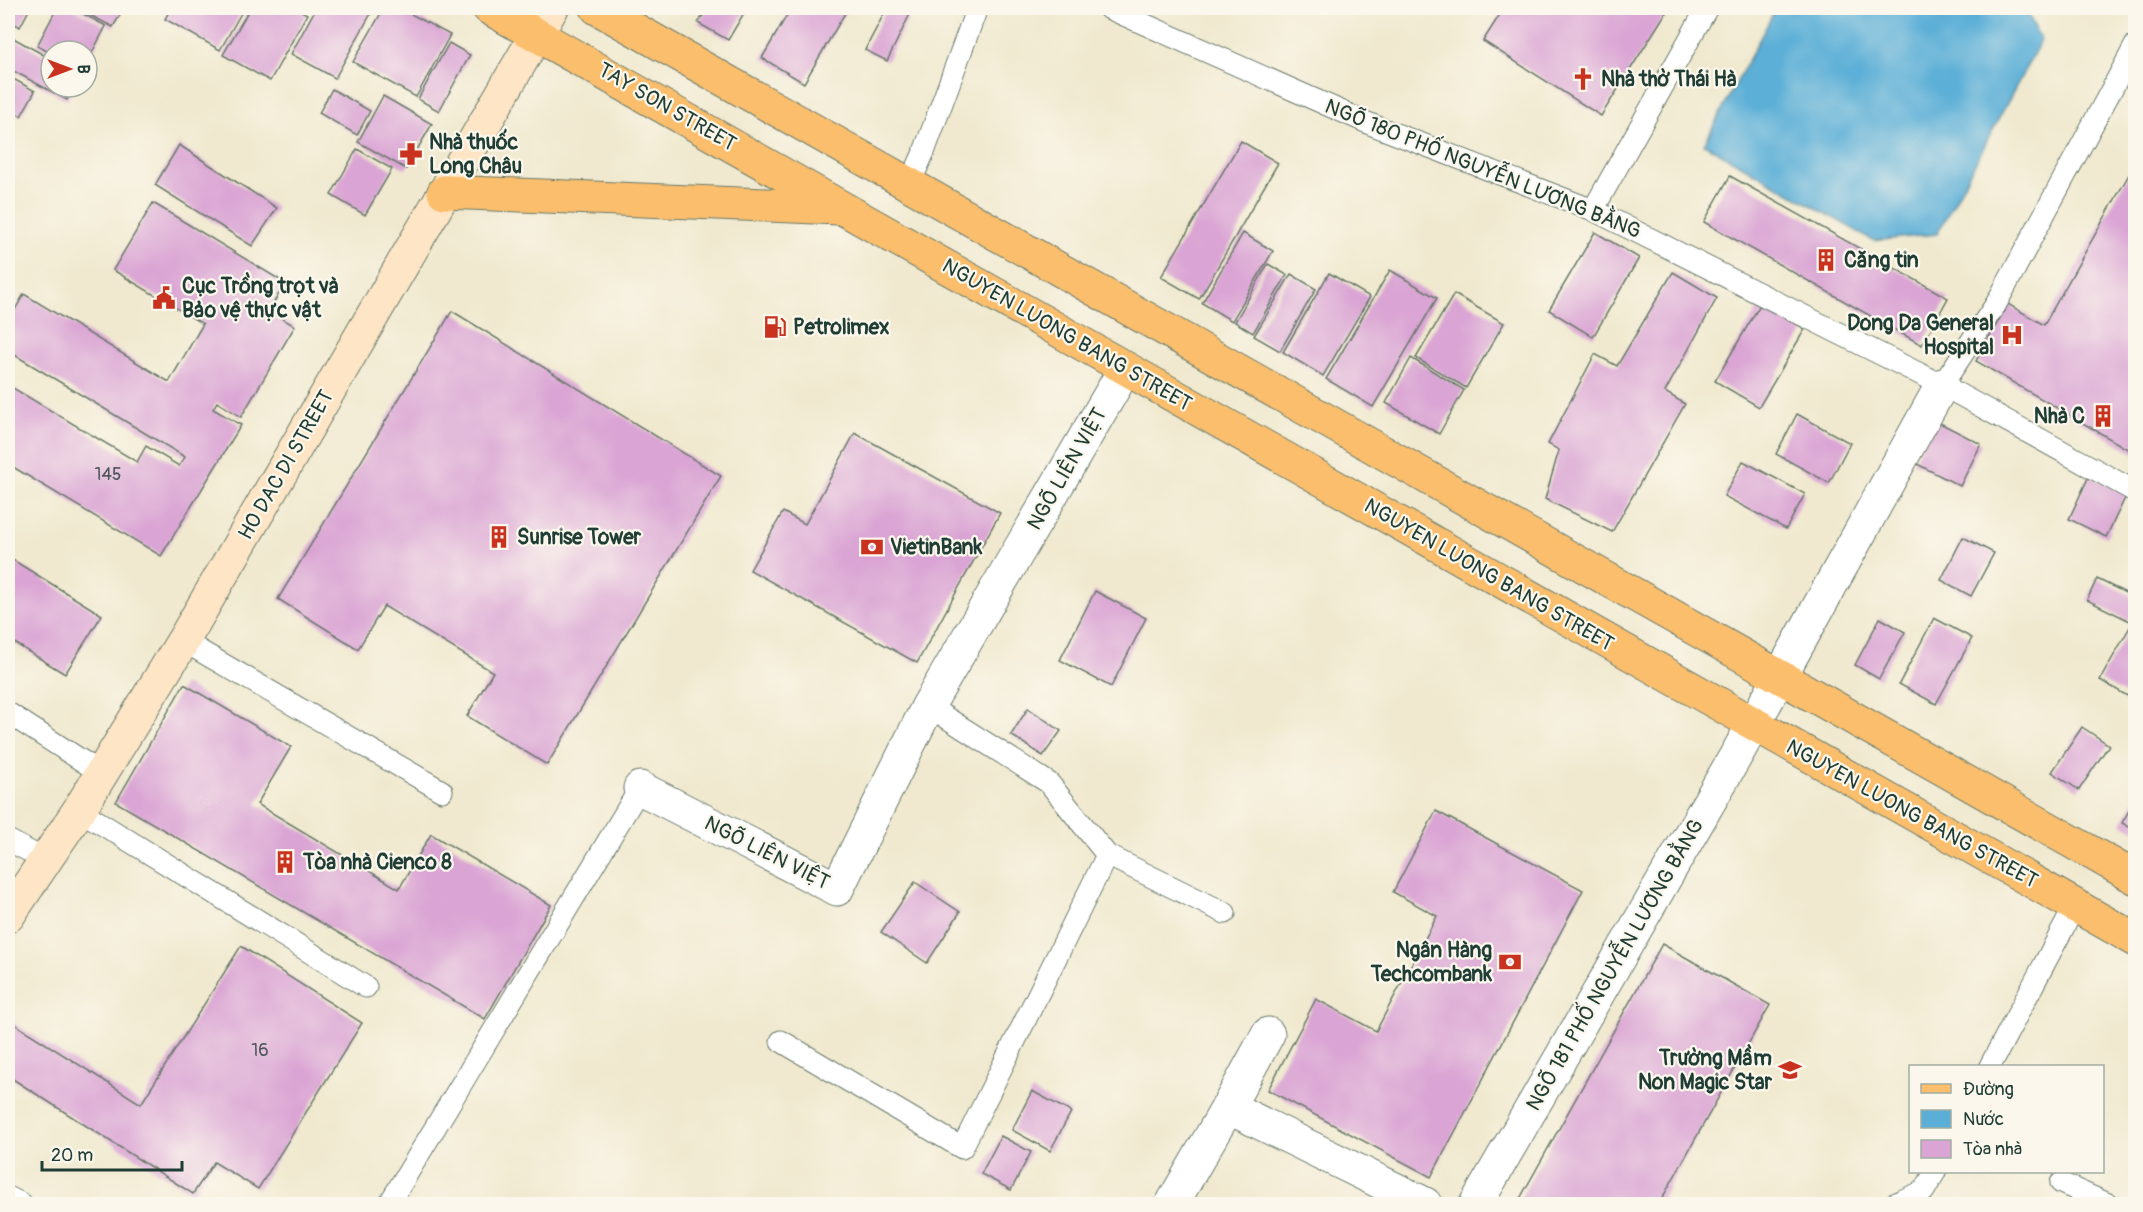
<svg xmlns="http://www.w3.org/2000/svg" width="2143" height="1212" viewBox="0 0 2143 1212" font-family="Pangolin,sans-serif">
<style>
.water{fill:#5bafd7;stroke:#3d7686;stroke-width:1.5}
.building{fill:#daa5d4}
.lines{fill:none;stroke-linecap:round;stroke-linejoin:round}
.lane-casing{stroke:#68796a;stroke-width:23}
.street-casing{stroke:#68796a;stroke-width:35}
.secondary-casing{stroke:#68796a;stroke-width:35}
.primary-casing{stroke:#68796a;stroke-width:35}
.lane{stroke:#fff;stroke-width:21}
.street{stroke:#fff;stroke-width:33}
.secondary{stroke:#fde5c5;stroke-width:33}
.primary{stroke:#fabe6d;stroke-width:33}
.labels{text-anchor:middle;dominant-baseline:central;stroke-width:4.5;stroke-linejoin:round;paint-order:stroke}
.number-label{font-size:18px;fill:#4e575c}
.poi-label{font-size:21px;font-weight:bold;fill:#1f3d34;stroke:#fbf7ec;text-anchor:start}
.street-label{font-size:21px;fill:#1f3d34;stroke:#fbf7ec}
</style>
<rect width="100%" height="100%" fill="#fbf7ec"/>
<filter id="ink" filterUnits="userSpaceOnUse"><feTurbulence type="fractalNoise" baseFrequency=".0167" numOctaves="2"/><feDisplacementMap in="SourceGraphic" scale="12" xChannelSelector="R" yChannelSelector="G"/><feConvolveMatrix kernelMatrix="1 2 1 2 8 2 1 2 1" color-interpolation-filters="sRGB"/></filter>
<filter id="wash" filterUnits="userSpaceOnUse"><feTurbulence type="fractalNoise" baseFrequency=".008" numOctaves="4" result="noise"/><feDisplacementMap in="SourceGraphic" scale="24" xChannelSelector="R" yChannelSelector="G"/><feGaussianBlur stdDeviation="1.35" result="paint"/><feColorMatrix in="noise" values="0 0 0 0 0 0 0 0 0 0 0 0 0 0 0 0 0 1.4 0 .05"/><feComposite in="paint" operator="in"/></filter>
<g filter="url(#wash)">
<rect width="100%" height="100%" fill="#f0e9cf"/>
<polygon class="water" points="1776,8 2025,8 2041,40 1937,234 1874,241 1704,144"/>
<g id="blocks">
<g class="building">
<polygon points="8,8 30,8 20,27 8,20"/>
<polygon points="57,8 72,8 106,26 87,62 87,51 51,51 51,53 37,46"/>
<polygon points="76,8 124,8 113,27"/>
<polygon points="171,8 244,8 220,50 165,19"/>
<polygon points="250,8 296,8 307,14 270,81 223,55"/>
<polygon points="316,8 374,8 335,78 291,54"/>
<polygon points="384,8 400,8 450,35 416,97 353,62"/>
<polygon points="708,8 747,8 728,40 698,23"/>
<polygon points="791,8 848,8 804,83 762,58"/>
<polygon points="887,8 913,8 887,61 865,50"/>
<polygon points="1504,8 1669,8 1601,116 1483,41"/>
<polygon points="8,35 51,59 51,87 74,87 67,100 8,68"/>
<polygon points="449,43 470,55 439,111 418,99"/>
<polygon points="8,76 35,91 21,116 8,109"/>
<polygon points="332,89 370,111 357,135 319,113"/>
<polygon points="383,96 432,124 406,169 358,142"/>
<polygon points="1241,141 1278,163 1199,299 1161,277"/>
<polygon points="179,145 277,208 252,246 155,185"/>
<polygon points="357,149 392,169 365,215 331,195"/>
<polygon points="2136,162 2136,454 1976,361 2008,304 2044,325"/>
<polygon points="1730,176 1948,298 1922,345 1704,222"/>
<polygon points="153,203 285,283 269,311 295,326 241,417 217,402 213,409 241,425 161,556 8,464 8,385 137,462 146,446 179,466 185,457 8,351 8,322 24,294 169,382 203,324 113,270"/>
<polygon points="1595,232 1639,258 1593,337 1549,310"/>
<polygon points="1243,233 1273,251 1232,321 1202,303"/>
<polygon points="1268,264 1287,275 1253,333 1235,322"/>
<polygon points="1390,270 1437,298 1373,407 1326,379"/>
<polygon points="1673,272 1717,298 1665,392 1685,404 1612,532 1545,499 1559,450 1548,444 1595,354 1617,366"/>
<polygon points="1329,273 1370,297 1323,376 1283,352"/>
<polygon points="1291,274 1316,289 1280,351 1254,336"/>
<polygon points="1454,294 1504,323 1466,388 1416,358"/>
<polygon points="1761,303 1805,329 1759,407 1715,381"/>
<polygon points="452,311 721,476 547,765 467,716 493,672 384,606 358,649 278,599"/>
<polygon points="1411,358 1464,390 1439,434 1386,403"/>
<polygon points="1797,414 1850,443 1829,483 1776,454"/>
<polygon points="1934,420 1981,444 1960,486 1913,462"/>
<polygon points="855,433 1000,513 917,663 750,570 783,512 805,524"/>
<polygon points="1743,461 1805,494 1786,529 1724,496"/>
<polygon points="2089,476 2127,494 2106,537 2069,519"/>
<polygon points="1963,537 1994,553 1971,596 1941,580"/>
<polygon points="8,557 102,615 65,674 8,639"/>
<polygon points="2097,579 2136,598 2136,624 2087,600"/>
<polygon points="1095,591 1146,618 1111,687 1060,660"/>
<polygon points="1880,618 1905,632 1879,679 1855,665"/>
<polygon points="1934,618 1972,638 1936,704 1899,684"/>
<polygon points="2130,627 2136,630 2136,685 2129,697 2100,680"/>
<polygon points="184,684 291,747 257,804 399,889 431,834 551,905 485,1019 116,802"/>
<polygon points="1028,708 1061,731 1043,756 1011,735"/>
<polygon points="2082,727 2109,745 2079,790 2052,772"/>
<polygon points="2136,798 2136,831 2122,823"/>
<polygon points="1436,811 1583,890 1431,1177 1268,1090 1316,999 1376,1031 1437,916 1393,892"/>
<polygon points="915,882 960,912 927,963 881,932"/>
<polygon points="1662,944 1770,1005 1659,1204 1517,1204"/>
<polygon points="241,946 362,1023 258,1189 214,1162 193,1194 8,1076 8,1025 10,1021 141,1104"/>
<polygon points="1032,1091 1071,1112 1050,1151 1012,1130"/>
<polygon points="1001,1136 1031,1152 1011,1190 981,1174"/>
</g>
</g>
</g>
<g filter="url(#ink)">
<use href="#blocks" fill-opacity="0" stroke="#68796a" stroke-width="1.5"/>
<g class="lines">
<g class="lane-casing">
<g id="lane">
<polyline points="1108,8 1370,124 1593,210 1942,385 2136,492"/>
<polyline points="910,183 924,152 977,8"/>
<polyline points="1593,210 1707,8"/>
<polyline points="1942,385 1996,304 2136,44"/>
<polyline points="183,641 442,791"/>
<polyline points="928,706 1049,783 1107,855 1225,913"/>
<polyline points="8,713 101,773"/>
<polyline points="79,810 366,987"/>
<polyline points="8,840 45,860"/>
<polyline points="781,1041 962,1148 1107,855"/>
<polyline points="1990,1066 2075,906"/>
<polyline points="2061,1183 2108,1204"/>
<polyline points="8,1197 22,1204"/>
<polyline points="389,1204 640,788"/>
<polyline points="1894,1204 1924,1191 1935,1172"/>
</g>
</g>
<g class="street-casing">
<g id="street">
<polyline points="640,788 837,889 928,706 1125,369"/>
<polyline points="1228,1107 1268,1034"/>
<polyline points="1172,1204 1228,1107 1425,1204"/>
<polyline points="1476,1204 1738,752 1942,385"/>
</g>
</g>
<g class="secondary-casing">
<polyline id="secondary" points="8,916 79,810 183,641 552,8"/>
</g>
<g class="primary-casing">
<g id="primary">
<polyline points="489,8 2136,940"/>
<polyline points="597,8 2136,878"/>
<polyline points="444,192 839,208"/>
</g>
</g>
<use href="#lane" class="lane"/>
<use href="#street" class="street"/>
<use href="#secondary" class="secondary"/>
<use href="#primary" class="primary"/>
</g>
</g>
<defs>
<g id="church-bare" transform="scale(1.8)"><path d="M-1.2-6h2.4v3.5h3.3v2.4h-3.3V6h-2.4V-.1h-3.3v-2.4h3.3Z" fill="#c8321e" stroke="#fbf7ec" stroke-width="2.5" paint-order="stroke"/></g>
<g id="pharmacy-bare" transform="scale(1.8)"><path d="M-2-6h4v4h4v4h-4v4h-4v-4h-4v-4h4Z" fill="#c8321e" stroke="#fbf7ec" stroke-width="2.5" paint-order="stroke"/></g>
<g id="building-bare" transform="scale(1.8)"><path d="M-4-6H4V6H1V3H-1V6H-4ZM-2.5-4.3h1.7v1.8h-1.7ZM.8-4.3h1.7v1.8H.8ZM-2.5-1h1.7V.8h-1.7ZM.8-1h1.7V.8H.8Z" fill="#c8321e" stroke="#fbf7ec" stroke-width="2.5" paint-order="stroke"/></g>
<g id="civic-bare" transform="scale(1.8)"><path d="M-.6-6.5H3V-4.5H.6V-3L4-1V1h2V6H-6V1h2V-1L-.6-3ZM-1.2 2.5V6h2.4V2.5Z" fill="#c8321e" stroke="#fbf7ec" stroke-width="2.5" paint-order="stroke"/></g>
<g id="fuel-bare" transform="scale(1.8)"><path d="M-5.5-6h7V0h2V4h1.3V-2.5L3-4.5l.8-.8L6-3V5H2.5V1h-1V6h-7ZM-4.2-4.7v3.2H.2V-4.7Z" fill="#c8321e" stroke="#fbf7ec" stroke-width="2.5" paint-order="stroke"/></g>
<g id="hospital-bare" transform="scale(1.8)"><path d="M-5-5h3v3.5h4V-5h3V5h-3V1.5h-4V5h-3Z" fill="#c8321e" stroke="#fbf7ec" stroke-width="2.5" paint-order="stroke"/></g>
<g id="bank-bare" transform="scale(1.8)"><path d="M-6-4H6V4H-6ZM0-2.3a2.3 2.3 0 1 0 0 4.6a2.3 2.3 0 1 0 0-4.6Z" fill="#c8321e" stroke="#fbf7ec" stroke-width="2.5" paint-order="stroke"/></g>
<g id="school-bare" transform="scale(1.8)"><path d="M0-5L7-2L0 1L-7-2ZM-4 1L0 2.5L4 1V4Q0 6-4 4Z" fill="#c8321e" stroke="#fbf7ec" stroke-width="2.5" paint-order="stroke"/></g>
</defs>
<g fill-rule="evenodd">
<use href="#church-bare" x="1583" y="79"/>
<use href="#pharmacy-bare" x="411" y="154"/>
<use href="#building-bare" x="1826" y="260"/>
<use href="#civic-bare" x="164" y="298"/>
<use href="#fuel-bare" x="775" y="327"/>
<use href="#hospital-bare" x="2012" y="335"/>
<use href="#building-bare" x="2103" y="416"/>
<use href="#building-bare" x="499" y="537"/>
<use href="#bank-bare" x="872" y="547"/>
<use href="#building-bare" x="285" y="862"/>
<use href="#bank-bare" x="1510" y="962"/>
<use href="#school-bare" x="1790" y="1070"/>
</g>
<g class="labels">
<g class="number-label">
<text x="108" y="474">145</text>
<text x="260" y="1050">16</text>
</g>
<g class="poi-label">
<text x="1601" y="79">Nhà thờ Thái Hà</text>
<text x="429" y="142">Nhà thuốc<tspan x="429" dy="24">Long Châu</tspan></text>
<text x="1844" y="260">Căng tin</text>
<text x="182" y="286">Cục Trồng trọt và<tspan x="182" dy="24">Bảo vệ thực vật</tspan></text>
<text x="1994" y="323" text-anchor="end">Dong Da General<tspan x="1994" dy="24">Hospital</tspan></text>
<text x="793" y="327">Petrolimex</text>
<text x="2085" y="416" text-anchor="end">Nhà C</text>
<text x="517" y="537">Sunrise Tower</text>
<text x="890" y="547">VietinBank</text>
<text x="303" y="862">Tòa nhà Cienco 8</text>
<text x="1492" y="950" text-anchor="end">Ngân Hàng<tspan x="1492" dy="24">Techcombank</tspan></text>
<text x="1772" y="1058" text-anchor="end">Trường Mầm<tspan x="1772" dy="24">Non Magic Star</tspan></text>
</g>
<g class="street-label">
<text transform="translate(667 107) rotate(30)">TAY SON STREET</text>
<text transform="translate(1483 169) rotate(22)">NGÕ 180 PHỐ NGUYỄN LƯƠNG BẰNG</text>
<text transform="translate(1067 335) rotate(30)">NGUYEN LUONG BANG STREET</text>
<text transform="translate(286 465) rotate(-60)">HO DAC DI STREET</text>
<text transform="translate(1067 469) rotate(-60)">NGÕ LIÊN VIỆT</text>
<text transform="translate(1489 575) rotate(30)">NGUYEN LUONG BANG STREET</text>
<text transform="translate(1912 814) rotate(29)">NGUYEN LUONG BANG STREET</text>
<text transform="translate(767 853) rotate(27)">NGÕ LIÊN VIỆT</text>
<text transform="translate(1615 965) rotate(-60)">NGÕ 181 PHỐ NGUYỄN LƯƠNG BẰNG</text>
</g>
</g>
<rect width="2143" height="1212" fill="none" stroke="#fbf7ec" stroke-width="30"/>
<rect x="1909" y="1065" width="195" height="108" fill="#fbf7ec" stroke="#a3ada2" stroke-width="1.5"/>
<rect x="1921" y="1084" width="30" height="9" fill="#fabe6d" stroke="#a3ada2" stroke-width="1.5"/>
<text x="1963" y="1095" font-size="18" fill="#1f3d34">Đường</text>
<rect x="1921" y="1110" width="30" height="18" fill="#5bafd7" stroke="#a3ada2" stroke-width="1.5"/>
<text x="1963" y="1125" font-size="18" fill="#1f3d34">Nước</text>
<rect x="1921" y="1140" width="30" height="18" fill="#daa5d4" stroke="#a3ada2" stroke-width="1.5"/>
<text x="1963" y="1155" font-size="18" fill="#1f3d34">Tòa nhà</text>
<g transform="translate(69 69) rotate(90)"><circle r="28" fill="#fbf7ec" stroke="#a3ada2" stroke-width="1.5"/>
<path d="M0-4.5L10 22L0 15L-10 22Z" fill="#c8321e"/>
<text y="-9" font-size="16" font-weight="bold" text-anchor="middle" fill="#1f3d34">B</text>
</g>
<path d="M42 1161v9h140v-9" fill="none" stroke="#1f3d34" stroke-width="3"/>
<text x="51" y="1161" font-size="18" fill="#1f3d34" stroke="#fbf7ec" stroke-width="4.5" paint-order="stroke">20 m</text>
</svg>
